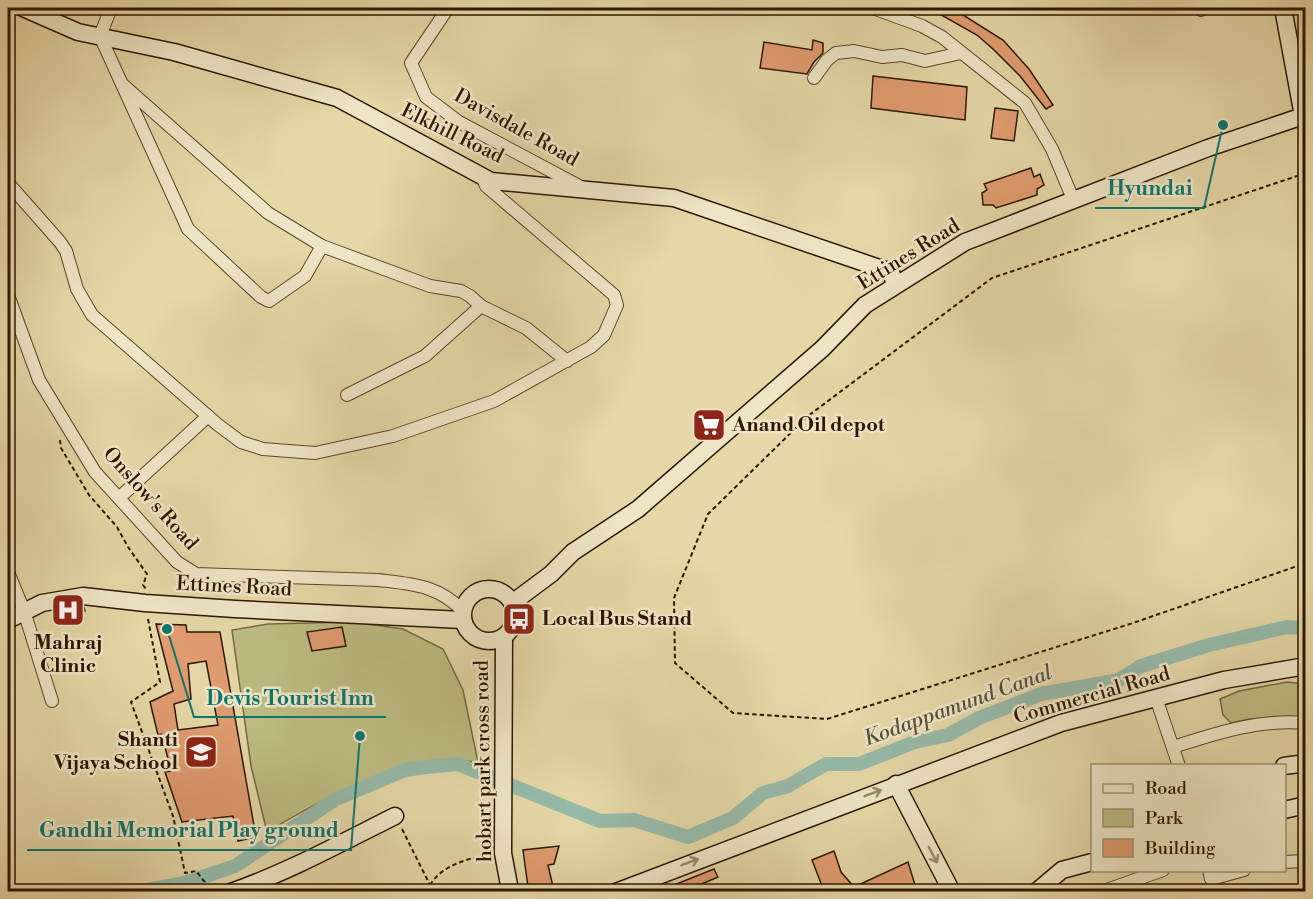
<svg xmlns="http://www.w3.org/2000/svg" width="1313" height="899" viewBox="0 0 1313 899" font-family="'Libre Bodoni',serif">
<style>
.green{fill:#bcbc82;stroke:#746a41;stroke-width:1.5}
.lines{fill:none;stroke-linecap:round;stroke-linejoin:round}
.canal{stroke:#96baa9;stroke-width:14}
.building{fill:#e09c70;stroke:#2c1700;stroke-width:1.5;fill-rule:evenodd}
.street-casing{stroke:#5a472a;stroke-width:14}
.secondary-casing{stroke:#2c1700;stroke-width:19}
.path{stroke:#2c1700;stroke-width:2;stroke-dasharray:4.5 3;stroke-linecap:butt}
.street{stroke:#eee5c6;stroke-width:12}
.secondary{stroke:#eee5c6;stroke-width:16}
.oneway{stroke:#97886d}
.labels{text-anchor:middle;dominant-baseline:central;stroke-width:5;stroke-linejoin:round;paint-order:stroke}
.street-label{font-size:20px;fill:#2c1700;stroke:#eee5c6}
.poi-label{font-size:20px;font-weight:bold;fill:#2c1700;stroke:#eee5c6;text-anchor:start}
.water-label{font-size:21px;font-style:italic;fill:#51503b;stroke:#eee5c6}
.leader{fill:none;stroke:#0f766e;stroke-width:2}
.callout-dot{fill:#0f766e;stroke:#eee5c6;stroke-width:2}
.callout-label{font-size:21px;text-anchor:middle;font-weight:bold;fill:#0f766e;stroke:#eee5c6;stroke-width:5;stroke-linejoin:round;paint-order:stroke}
</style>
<rect width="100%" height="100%" fill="#e5d7a7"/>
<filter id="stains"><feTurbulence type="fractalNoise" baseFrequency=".00333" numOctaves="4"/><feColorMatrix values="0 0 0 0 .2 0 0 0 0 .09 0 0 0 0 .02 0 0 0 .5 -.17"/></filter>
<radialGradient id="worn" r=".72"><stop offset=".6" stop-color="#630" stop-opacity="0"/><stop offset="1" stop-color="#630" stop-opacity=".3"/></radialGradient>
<g class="green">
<path d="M353,622l50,7 40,20 20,41 15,72c-11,-1 -22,-2 -32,-2 -55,1 -132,44 -179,72l-16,-66 -19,-136 36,-6z"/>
<polygon points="1287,682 1305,684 1305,718 1249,719 1231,723 1223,715 1220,699 1239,691"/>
</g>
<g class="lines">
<polyline class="canal" points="137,892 185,883 235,866 336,799 405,770 426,767 458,764 600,821 634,820 688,837 733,818 763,793 788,786 826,764 859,764 915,742 948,735 979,718 1041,694 1119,680 1141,666 1209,645 1287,627 1306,628"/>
</g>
<g class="building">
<polygon points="929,8 952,8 1003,40 1029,69 1053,105 1046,109 1020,76 994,50 977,35"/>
<polygon points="813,40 823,43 823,53 814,62 807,74 760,68 764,42 812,50"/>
<polygon points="873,76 967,87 965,120 871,108"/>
<polygon points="995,108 1018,111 1014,141 991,138"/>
<polygon points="1031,168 1034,177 1040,174 1044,185 1037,189 1037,195 996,208 993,205 983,205 982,193 987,190 984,184"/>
<polygon points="84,607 85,611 55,617 54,612"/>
<path d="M156,624l30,1 1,7h33l36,205 -18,4 -5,-25 -51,6 -17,-50 6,-1 -7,-28h-2l-1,-9 -3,1 -8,-33 23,-11zM206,661l12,64 -40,5 -4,-26 17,-5 -3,-35z"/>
<polygon points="342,627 346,646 312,651 307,632"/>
<polygon points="559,846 554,864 548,865 554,891 536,891 528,887 523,850"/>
<polygon points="834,851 841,872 854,887 908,862 915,885 901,891 824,891 812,860"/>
<polygon points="714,869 718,877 685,891 659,891"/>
</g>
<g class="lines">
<g class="street-casing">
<g id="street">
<polyline points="111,8 100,36 188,229 261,297 269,301 305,276 322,246"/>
<polyline points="448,8 411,63 426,97 459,122 581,187"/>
<polyline points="873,8 922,26 942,37 1025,103 1052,149 1073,199"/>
<polyline points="1200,8 1201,10"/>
<polyline points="814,78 827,60 836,53 854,51 882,57 902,55 925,61 961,53"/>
<polyline points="122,84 268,213 322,246 430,286 461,291 470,296 481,306 526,328 567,361"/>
<polyline points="8,183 60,242 66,251 77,289 92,315 217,424 241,442 263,449 315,453 393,436 494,401 591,347 604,335 617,305 614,295 486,186 482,176"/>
<path d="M8,295l31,85 56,92 82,90 19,12 182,6c34,4 60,5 85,31"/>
<polyline points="347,395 425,356 481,306"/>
<polyline points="119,498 208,416"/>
<polyline points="8,572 24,611 52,701"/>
<polyline points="1156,698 1179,766"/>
<path d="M1173,747c44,-14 85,-28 133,-24"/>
<polyline points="1284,862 1306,861"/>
<polyline points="1209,870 1211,879 1244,870"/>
<polyline points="1101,892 1163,870"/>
</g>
</g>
<g class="secondary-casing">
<g id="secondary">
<polyline points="23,8 78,32 174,52 337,98 491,181 674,198 891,272 895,285"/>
<polyline points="1283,8 1303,116"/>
<circle cx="489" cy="615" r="26"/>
<polyline points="512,603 551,574 573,552 638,509 822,349 865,305 965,242 1208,148 1306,115"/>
<polyline points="8,620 42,603 83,596 145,603 235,609 463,620"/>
<polyline points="504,637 503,853 509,885"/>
<polyline points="1284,766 1306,763"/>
<polyline points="896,784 952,892"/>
<polyline points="1284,810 1306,805"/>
<path d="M231,892c57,-20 110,-49 164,-76"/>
<polyline points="616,892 1061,723 1224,680 1306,666"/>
<polyline points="1036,892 1062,870 1092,862"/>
</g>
</g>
<g class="path">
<polyline points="1306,173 992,278 808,416 708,514 674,598 675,663 733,713 827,719 1133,623 1306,563"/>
<polyline points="60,440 61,448 89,495 117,527 128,547 147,574 143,585 146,589"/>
<polyline points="148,619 160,682 131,702 173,816 185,873 196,871 213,892"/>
<polyline points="402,829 430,885 418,892"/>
<path d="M430,885c11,-19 38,-27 59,-30"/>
</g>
<use href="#street" class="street"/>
<use href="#secondary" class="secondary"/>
</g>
<defs><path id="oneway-shaft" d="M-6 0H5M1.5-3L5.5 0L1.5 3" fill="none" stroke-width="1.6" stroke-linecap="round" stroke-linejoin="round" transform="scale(1.5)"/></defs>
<g class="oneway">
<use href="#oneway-shaft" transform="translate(873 793) rotate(-21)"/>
<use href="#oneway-shaft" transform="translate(933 855) rotate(62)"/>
<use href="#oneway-shaft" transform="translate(690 862) rotate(-21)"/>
</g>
<defs>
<g id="supermarket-square" transform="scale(1.725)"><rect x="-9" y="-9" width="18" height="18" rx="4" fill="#8f2418" stroke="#eee5c6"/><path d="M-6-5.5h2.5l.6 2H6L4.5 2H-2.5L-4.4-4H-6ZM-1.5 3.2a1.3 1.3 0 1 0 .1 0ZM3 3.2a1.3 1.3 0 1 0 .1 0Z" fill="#fff"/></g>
<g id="hospital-square" transform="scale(1.725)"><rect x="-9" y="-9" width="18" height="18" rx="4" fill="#8f2418" stroke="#eee5c6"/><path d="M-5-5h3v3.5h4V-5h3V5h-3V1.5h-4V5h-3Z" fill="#fff"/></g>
<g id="bus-square" transform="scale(1.725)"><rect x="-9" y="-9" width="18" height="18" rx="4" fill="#8f2418" stroke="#eee5c6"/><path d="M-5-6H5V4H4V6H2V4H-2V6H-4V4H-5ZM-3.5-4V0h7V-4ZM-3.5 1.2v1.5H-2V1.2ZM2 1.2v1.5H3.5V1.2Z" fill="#fff"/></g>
<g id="school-square" transform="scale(1.725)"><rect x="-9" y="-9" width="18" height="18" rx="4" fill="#8f2418" stroke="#eee5c6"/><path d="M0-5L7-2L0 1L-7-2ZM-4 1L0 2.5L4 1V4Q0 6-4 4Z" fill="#fff"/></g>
</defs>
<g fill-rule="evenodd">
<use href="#supermarket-square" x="709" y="425"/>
<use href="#hospital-square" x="68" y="610"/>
<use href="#bus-square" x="519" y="619"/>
<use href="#school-square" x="201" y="752"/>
</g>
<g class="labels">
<g class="street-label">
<text transform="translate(516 128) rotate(29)">Davisdale Road</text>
<text transform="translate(452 134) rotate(26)">Elkhill Road</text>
<text transform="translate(909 255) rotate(-32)">Ettines Road</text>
<text transform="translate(150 499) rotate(48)">Onslow's Road</text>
<text transform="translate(234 587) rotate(3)">Ettines Road</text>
<text transform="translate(1092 696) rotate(-16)">Commercial Road</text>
<text transform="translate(484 761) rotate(-91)">hobart park cross road</text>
</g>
<g class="poi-label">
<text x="732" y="425">Anand Oil depot</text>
<text x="542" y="619">Local Bus Stand</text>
<text x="68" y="643" text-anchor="middle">Mahraj<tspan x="68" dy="23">Clinic</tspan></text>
<text x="178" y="740" text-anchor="end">Shanti<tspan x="178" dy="23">Vijaya School</tspan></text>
</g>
<g class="water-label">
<text transform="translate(958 706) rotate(-20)">Kodappamund Canal</text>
</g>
</g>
<path class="leader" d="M1223 125L1204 208H1095M167 629L194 717H386M360 736L351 850H27"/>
<g class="callout-dot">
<circle cx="1223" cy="125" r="6"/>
<circle cx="167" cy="629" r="6"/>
<circle cx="360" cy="736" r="6"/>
</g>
<g class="callout-label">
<text x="1150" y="195">Hyundai</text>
<text x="290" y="705">Devis Tourist Inn</text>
<text x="189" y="837">Gandhi Memorial Play ground</text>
</g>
<rect width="1313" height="899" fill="none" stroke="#e5d7a7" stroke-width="30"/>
<rect x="9" y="9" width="1295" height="881" fill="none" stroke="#2c1700" stroke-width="3"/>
<rect x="15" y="15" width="1283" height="869" fill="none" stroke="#2c1700" stroke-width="1.5"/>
<rect x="1091" y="764" width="195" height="108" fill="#eee5c6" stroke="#a09377" stroke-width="1.5"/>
<rect x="1103" y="784" width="30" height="9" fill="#eee5c6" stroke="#a09377" stroke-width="1.5"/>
<text x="1145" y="794" font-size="18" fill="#2c1700">Road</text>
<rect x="1103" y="809" width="30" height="18" fill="#bcbc82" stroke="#a09377" stroke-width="1.5"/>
<text x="1145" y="824" font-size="18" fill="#2c1700">Park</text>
<rect x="1103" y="839" width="30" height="18" fill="#e09c70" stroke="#a09377" stroke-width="1.5"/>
<text x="1145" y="854" font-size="18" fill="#2c1700">Building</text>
<rect width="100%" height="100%" filter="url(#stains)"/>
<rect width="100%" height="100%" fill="url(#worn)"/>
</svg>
